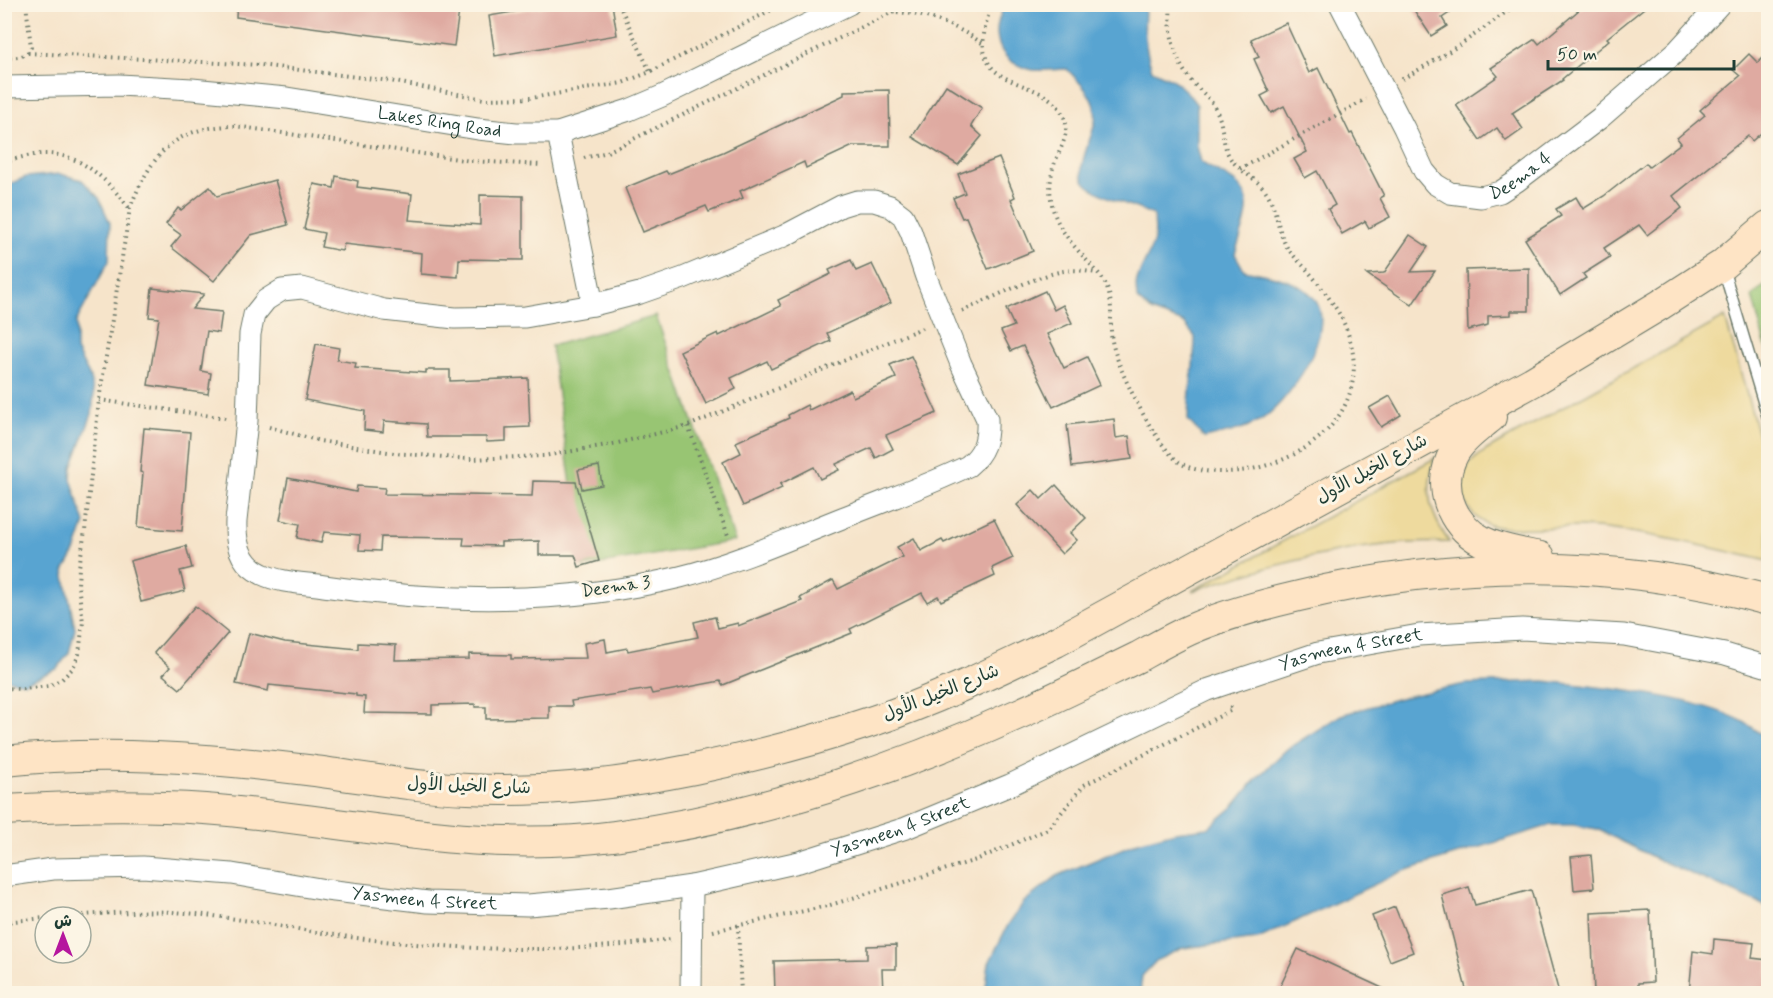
<svg xmlns="http://www.w3.org/2000/svg" width="1773" height="998" viewBox="0 0 1773 998" font-family="Mynerve,'Playpen Sans Arabic',sans-serif">
<style>
.green{fill:#98c573;stroke:#5c8154;stroke-width:1.5}
.sand{fill:#eeda9e;stroke:#868c69;stroke-width:1.5}
.water{fill:#58a4d1;stroke:#3c7082;stroke-width:1.5}
.building{fill:#dfaaa1}
.lines{fill:none;stroke-linecap:round;stroke-linejoin:round}
.service-casing{stroke:#6a7768;stroke-width:13}
.minor-casing{stroke:#6a7768;stroke-width:23}
.secondary-casing{stroke:#6a7768;stroke-width:32}
.path{stroke:#6a7768;stroke-width:4;stroke-dasharray:1.5 4.5;stroke-linecap:butt}
.service{stroke:#fff;stroke-width:10}
.minor{stroke:#fff;stroke-width:21}
.secondary{stroke:#fee4c5;stroke-width:30}
.labels{text-anchor:middle;dominant-baseline:central;stroke-width:6;stroke-linejoin:round;paint-order:stroke}
.street-label{font-size:18px;fill:#1f3d34;stroke:#fcf5e5}
</style>
<rect width="100%" height="100%" fill="#fcf5e5"/>
<filter id="ink" filterUnits="userSpaceOnUse"><feTurbulence type="fractalNoise" baseFrequency=".0167" numOctaves="2"/><feDisplacementMap in="SourceGraphic" scale="12" xChannelSelector="R" yChannelSelector="G"/><feConvolveMatrix kernelMatrix="1 2 1 2 8 2 1 2 1" color-interpolation-filters="sRGB"/></filter>
<filter id="wash" filterUnits="userSpaceOnUse"><feTurbulence type="fractalNoise" baseFrequency=".008" numOctaves="4" result="noise"/><feDisplacementMap in="SourceGraphic" scale="24" xChannelSelector="R" yChannelSelector="G"/><feGaussianBlur stdDeviation="1.35" result="paint"/><feColorMatrix in="noise" values="0 0 0 0 0 0 0 0 0 0 0 0 0 0 0 0 0 1.4 0 .05"/><feComposite in="paint" operator="in"/></filter>
<g filter="url(#wash)">
<rect width="100%" height="100%" fill="#f6e4ca"/>
<g class="green">
<polygon points="1768,283 1768,356 1752,296"/>
<polygon points="656,316 735,541 583,567 551,346"/>
</g>
<g class="sand">
<path d="M1725,317l43,153v91c-60,-14 -122,-30 -185,-34 -24,-1 -77,5 -96,-3 -23,-10 -33,-41 -16,-62 4,-4 10,-8 14,-11z"/>
<path d="M1435,458c-11,35 -6,54 14,84 -18,1 -37,0 -55,2 -68,6 -137,25 -202,47z"/>
</g>
<g class="water">
<path d="M1005,5h141c-4,23 -1,43 6,65l21,10 14,12 10,13v41l4,16c11,8 26,13 36,22 21,17 4,48 -2,70l9,16c23,5 61,10 73,33 18,33 -31,104 -60,119 -17,9 -35,12 -53,16l-16,-18c0,-28 7,-55 7,-83l-11,-14 -33,-12 -14,-12c0,-6 -2,-13 0,-19 9,-26 23,-35 16,-65 -21,-10 -46,-15 -64,-29 -21,-16 11,-55 6,-75 -3,-18 -17,-30 -28,-42 -11,0 -24,2 -34,1 -36,-7 -44,-36 -28,-65z"/>
<polygon points="60,174 82,180 99,198 110,223 109,261 76,322 76,350 89,375 94,394 92,414 72,467 71,479 85,523 75,552 64,571 75,629 69,653 57,669 25,683 4,679 6,578 4,576 5,186 26,177"/>
<path d="M1544,681c60,7 144,13 198,40 9,5 18,12 26,18v168l-109,-47 -62,-31 -24,-4h-22l-150,47 -143,67 -75,9 -26,12 -15,16 -2,17h-155l4,-30 19,-38 16,-23 33,-26 81,-34 37,-10 33,-4 26,-22 22,-27 31,-30 54,-34 59,-17 65,-14z"/>
</g>
<g id="blocks">
<g class="building">
<polygon points="237,4 460,4 454,46 236,17"/>
<polygon points="559,4 612,4 617,35 495,56 489,16"/>
<polygon points="1410,4 1463,4 1442,18 1447,26 1431,36"/>
<polygon points="1586,4 1649,4 1607,38 1609,40 1562,79 1563,80 1512,113 1523,129 1506,141 1497,128 1480,140 1456,105 1498,76 1491,68 1535,39 1539,44"/>
<polygon points="1286,23 1309,73 1318,68 1350,134 1352,133 1384,196 1380,198 1390,217 1369,228 1365,221 1342,234 1328,209 1335,205 1317,171 1305,178 1294,159 1307,152 1284,106 1271,113 1261,96 1269,92 1254,59 1259,57 1251,39"/>
<polygon points="1768,53 1768,127 1752,141 1748,136 1673,196 1682,208 1647,235 1639,225 1604,248 1610,257 1583,274 1586,278 1560,295 1525,239 1561,216 1556,209 1576,197 1583,209 1604,196 1646,163 1649,167 1681,143 1677,138 1705,115 1700,110 1740,76 1733,70 1749,54 1758,63"/>
<polygon points="946,85 982,108 971,126 982,136 958,165 912,137"/>
<polygon points="889,90 890,146 853,146 806,168 804,162 740,191 743,198 709,212 706,206 643,232 625,188 666,171 668,174 723,152 844,95 844,91"/>
<polygon points="999,158 1015,197 1011,199 1033,251 988,269 966,217 962,218 953,198 965,193 958,174"/>
<polygon points="336,176 358,181 357,187 412,194 409,220 480,225 480,195 523,196 523,260 459,259 458,277 421,274 422,253 344,244 342,251 321,247 324,233 304,229 314,184 334,188"/>
<polygon points="275,180 288,225 251,235 214,281 171,247 181,235 166,224 178,208 181,210 210,187 217,196"/>
<polygon points="1410,235 1428,247 1411,272 1435,271 1412,305 1367,274 1384,273"/>
<polygon points="851,260 856,271 872,264 891,303 827,333 831,341 771,369 767,361 731,378 736,389 706,404 680,351 718,333 719,336 781,306 778,300 831,274 829,270"/>
<polygon points="1529,268 1529,311 1511,311 1511,315 1488,316 1488,325 1468,330 1466,270"/>
<polygon points="152,288 204,294 192,309 222,312 219,333 207,331 201,371 211,373 208,394 148,385 159,318 149,317"/>
<polygon points="1045,291 1054,310 1063,305 1072,323 1047,334 1064,368 1087,357 1100,385 1053,407 1023,346 1011,351 1001,331 1014,326 1006,309"/>
<polygon points="316,344 339,348 337,360 356,363 355,368 426,373 426,370 450,370 450,381 528,378 530,427 506,428 506,441 487,442 486,437 427,437 426,424 384,421 383,432 364,430 365,411 305,400"/>
<polygon points="911,356 937,413 886,435 893,449 876,458 871,448 836,464 839,470 820,479 814,467 780,484 782,488 743,506 723,462 741,453 736,442 789,418 788,415 807,405 809,410 850,390 853,397 896,378 890,365"/>
<polygon points="1390,396 1401,415 1381,427 1369,408"/>
<polygon points="1114,419 1116,438 1129,436 1132,459 1072,467 1067,425"/>
<polygon points="144,428 190,432 182,531 138,527 143,473 140,472"/>
<polygon points="599,466 602,485 582,489 578,470"/>
<polygon points="288,478 356,492 357,486 385,488 384,494 532,496 533,481 576,482 599,561 579,567 575,555 539,555 539,541 501,542 501,546 463,545 464,538 381,537 380,551 359,550 360,535 324,532 321,543 297,538 300,524 280,520"/>
<polygon points="1056,485 1086,518 1070,533 1077,540 1062,554 1017,505 1033,490 1041,499"/>
<polygon points="994,519 1013,558 992,568 995,576 941,601 938,596 927,602 922,593 850,629 852,633 723,685 720,681 652,694 650,689 571,701 572,706 549,706 549,718 486,719 486,707 475,707 475,704 432,705 432,714 364,713 365,697 356,696 356,694 269,685 268,691 236,684 249,633 285,642 358,649 358,643 396,645 395,660 469,659 469,654 511,655 511,659 586,658 584,643 605,639 607,652 627,648 628,651 698,637 694,622 715,617 718,628 738,623 738,626 802,601 800,598 833,580 838,589 903,557 897,547 914,538 921,551 942,540 944,543"/>
<polygon points="186,546 192,568 180,571 185,591 141,602 130,561"/>
<polygon points="195,606 228,633 180,689 163,675 170,667 154,653"/>
<polygon points="1591,855 1594,888 1574,890 1571,857"/>
<polygon points="1469,887 1475,905 1531,890 1559,993 1467,993 1442,895"/>
<polygon points="1395,907 1413,952 1390,961 1372,916"/>
<polygon points="1650,910 1653,982 1638,983 1638,993 1594,993 1591,913"/>
<polygon points="1714,939 1754,943 1752,958 1768,960 1768,993 1689,993 1693,951 1713,954"/>
<polygon points="896,945 896,969 882,969 883,993 775,993 774,961 867,959 867,946"/>
<polygon points="1298,949 1354,975 1393,993 1277,993"/>
</g>
</g>
</g>
<g filter="url(#ink)">
<use href="#blocks" fill-opacity="0" stroke="#6a7768" stroke-width="1.5"/>
<g class="lines">
<g class="service-casing">
<polyline id="service" points="1723,268 1768,418"/>
</g>
<g class="minor-casing">
<g id="minor">
<path id="s1" d="M1340,4l64,124 20,43 11,13 15,9 31,4 19,-5 17,-11 83,-63 77,-67 43,-47"/>
<path id="s2" d="M4,87l115,-2 73,4 95,9 191,31 38,4h42l71,-23 33,-14 187,-92"/>
<polyline points="558,133 593,305"/>
<path d="M857,201h17l16,5 13,10 8,16 15,45 35,87 26,55c1,21 -3,34 -19,47 -41,20 -84,35 -126,52 -53,21 -106,45 -162,59 -115,28 -240,26 -356,9 -20,-3 -44,-3 -62,-12 -22,-10 -27,-31 -26,-53l11,-100 3,-87 4,-19 12,-15 16,-10 20,-2 82,22 71,8 70,-1 68,-12 47,-12 43,-15 101,-42 57,-30z"/>
<path id="s3" d="M4,876l49,-7 90,-2 89,7 94,16 102,12 100,3 81,-7 83,-12 107,-24 107,-34 104,-43 197,-95 111,-37 101,-18 103,-6 102,6 101,19 43,13"/>
<polyline points="691,994 692,886"/>
</g>
</g>
<g class="secondary-casing">
<g id="secondary">
<path d="M1491,417c-12,10 -29,21 -37,36 -18,32 -4,71 28,88 17,9 39,12 58,16"/>
<path d="M4,761c100,-11 204,-3 303,9 54,7 107,17 161,19 76,4 152,-5 226,-20 59,-12 116,-27 173,-46 65,-21 127,-51 189,-81l476,-260 128,-77 62,-40 46,-39"/>
<path d="M4,810c68,-4 134,-6 201,-1 138,10 268,46 409,27 137,-18 274,-63 400,-120 42,-18 83,-39 124,-59 18,-10 37,-21 56,-29 32,-14 71,-24 105,-32 155,-37 315,-38 469,4"/>
</g>
</g>
<g class="path">
<polyline points="619,4 651,74"/>
<path d="M992,4c-36,97 53,65 72,113 7,18 -6,34 -11,51 -3,12 -4,24 -1,36 4,24 22,42 38,60 6,7 14,14 17,24 7,16 2,36 5,53 5,28 46,110 70,123 18,10 46,9 65,6 78,-14 134,-76 93,-155 -9,-15 -20,-30 -32,-44 -6,-7 -14,-14 -20,-22 -11,-17 -10,-38 -21,-56 -9,-15 -29,-21 -38,-37 -8,-15 -5,-32 -13,-46 -5,-12 -15,-18 -23,-27 -19,-22 -25,-50 -22,-79"/>
<path d="M897,12c32,3 58,13 85,31"/>
<polyline points="28,53 259,65 390,81 484,99 531,98 622,83 650,72 783,4"/>
<path d="M4,58c12,-1 21,1 27,-11l-5,-43"/>
<path d="M1402,79c40,-22 78,-46 114,-75"/>
<polyline points="584,158 607,152 909,4"/>
<path d="M4,163c58,-23 90,0 125,45"/>
<polyline points="1240,169 1366,99"/>
<path d="M962,311c29,-12 72,-35 102,-40 11,-2 21,0 32,2"/>
<polyline points="99,400 226,418"/>
<polyline points="688,426 729,538"/>
<polyline points="269,427 320,441 394,453 469,459 544,456 618,443 688,426 922,328"/>
<path d="M4,688l19,1 26,-3 13,-7 11,-11 6,-14 4,-32 -5,-37 1,-18 6,-36 14,-131 31,-192c21,-53 44,-82 105,-82l236,35 70,4"/>
<path d="M53,917c39,-2 79,-7 119,-5 62,4 123,18 185,26 103,12 211,17 314,1"/>
<polyline points="4,922 45,918"/>
<polyline points="738,925 741,994"/>
<polyline points="713,931 827,906 976,860 1048,829 1084,785 1232,710 1229,704"/>
</g>
<use href="#service" class="service"/>
<use href="#minor" class="minor"/>
<use href="#secondary" class="secondary"/>
</g>
</g>
<g class="labels">
<g class="street-label">
<text stroke="none"><textPath href="#s2" startOffset="438">Lakes Ring Road</textPath></text>
<text stroke="none"><textPath href="#s1" startOffset="298">Deema 4</textPath></text>
<text transform="translate(1372 469) rotate(-29)">شارع الخيل الأول</text>
<text transform="translate(616 587) rotate(-8)">Deema 3</text>
<text stroke="none"><textPath href="#s3" startOffset="1395">Yasmeen 4 Street</textPath></text>
<text transform="translate(941 693) rotate(-22)">شارع الخيل الأول</text>
<text transform="translate(469 786) rotate(2)">شارع الخيل الأول</text>
<text stroke="none"><textPath href="#s3" startOffset="909">Yasmeen 4 Street</textPath></text>
<text stroke="none"><textPath href="#s3" startOffset="423">Yasmeen 4 Street</textPath></text>
</g>
</g>
<rect width="1773" height="998" fill="none" stroke="#fcf5e5" stroke-width="24"/>
<g transform="translate(63 935)"><circle r="28" fill="#fcf5e5" stroke="#a4ab9e" stroke-width="1.5"/>
<path d="M0-4.5L10 22L0 15L-10 22Z" fill="#b5179e"/>
<text y="-9" font-size="16" font-weight="bold" text-anchor="middle" fill="#1f3d34">ش</text>
</g>
<path d="M1548 60v9h186v-9" fill="none" stroke="#1f3d34" stroke-width="3"/>
<text x="1557" y="60" font-size="18" fill="#1f3d34" stroke="#fcf5e5" stroke-width="4.5" paint-order="stroke">50 m</text>
</svg>
